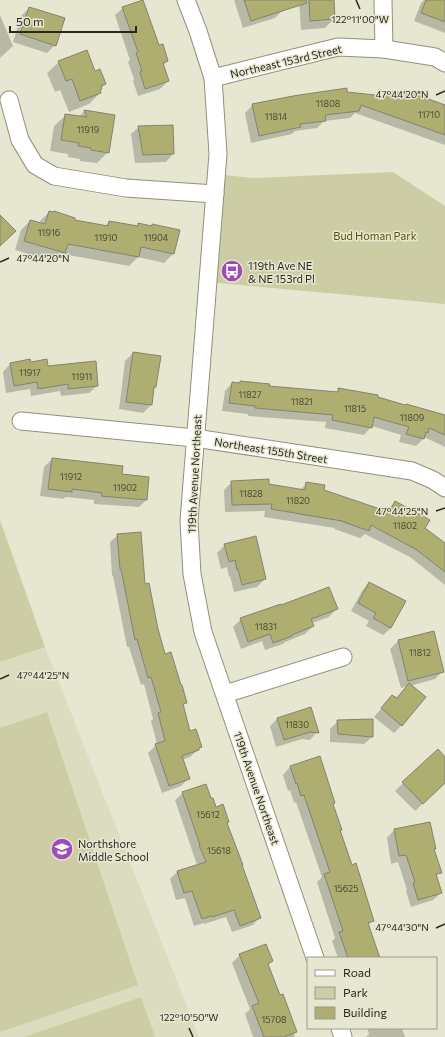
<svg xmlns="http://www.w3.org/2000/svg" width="445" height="1037" viewBox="0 0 445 1037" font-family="Commissioner,sans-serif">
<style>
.built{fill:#dcddc0}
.green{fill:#cdcda5}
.shadow{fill:#0003}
.building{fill:#afae71;stroke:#838370}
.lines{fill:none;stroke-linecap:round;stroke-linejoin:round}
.street-casing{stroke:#90907c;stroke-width:19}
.street{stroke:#fff;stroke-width:17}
.ticks{fill:none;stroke:#282820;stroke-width:1.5}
.labels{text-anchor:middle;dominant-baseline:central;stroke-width:3;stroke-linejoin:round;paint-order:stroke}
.number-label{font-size:9px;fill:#4a4a34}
.street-label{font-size:11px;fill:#282820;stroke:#e7e7d1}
.park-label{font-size:11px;fill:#555307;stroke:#e7e7d1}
.poi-label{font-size:11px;fill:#282820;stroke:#e7e7d1;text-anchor:start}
.ticks-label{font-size:10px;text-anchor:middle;fill:#282820;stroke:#e7e7d1;stroke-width:3;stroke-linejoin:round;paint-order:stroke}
</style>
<rect width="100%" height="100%" fill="#e7e7d1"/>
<polygon class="built" points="45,647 199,1037 0,1037 0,662"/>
<g class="green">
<polygon points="393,172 445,206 445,304 208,282 216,174 252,178"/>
<polygon points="0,520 45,647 0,662"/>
<polygon points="47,712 138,985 0,1032 0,728"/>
<polygon points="141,997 155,1037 24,1037"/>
</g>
<g class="shadow">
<polygon points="234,0 279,0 283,10 275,18 243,28"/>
<polygon points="299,0 333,0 334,19 325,28 301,30"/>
<polygon points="424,0 441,0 445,2 445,33 414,21 421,3"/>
<polygon points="29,8 55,45 47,53 13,42 21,16"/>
<polygon points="123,8 158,47 167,61 162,66 168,81 160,89 138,96 133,81 134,79 128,62 130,60 115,15"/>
<polygon points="0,15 13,46 0,58"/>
<polygon points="59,62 95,72 105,84 99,90 100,93 89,104 69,112 60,90 55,92 47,73"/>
<polygon points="346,92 380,96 385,92 445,106 445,145 355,113 350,118 324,121 317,128 295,131 292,134 251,143 245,113 253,105"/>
<polygon points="84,111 114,116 108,152 97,163 80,161 80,159 68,157 68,154 50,151 54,126 66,115 79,117"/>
<polygon points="139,127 173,154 166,162 135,163 131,134"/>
<polygon points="49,212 73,221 104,227 109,222 136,227 139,224 151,227 152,225 178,231 173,254 164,263 138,257 129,266 63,254 55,262 15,250 21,230 30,221 40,224 40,221"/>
<polygon points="133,353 156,387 153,390 151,405 143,413 119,409 125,361"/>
<polygon points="30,363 48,367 97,386 89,393 61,396 60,391 31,396 30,389 6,393 3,372 10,364"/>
<polygon points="240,382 268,387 335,393 339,389 377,397 405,406 444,416 445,415 445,447 424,437 423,439 416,446 399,442 401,435 372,426 364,435 325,428 326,422 248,416 248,414 222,411 225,391 232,383 239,384"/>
<polygon points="52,459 121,475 146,500 139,507 94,504 94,500 66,497 63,499 40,496 44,467"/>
<polygon points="232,482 268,485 300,490 307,483 323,491 386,512 395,502 424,528 445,544 445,585 410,557 365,534 360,538 334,529 335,528 264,517 265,511 225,512 224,490"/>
<polygon points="118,535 144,585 165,655 186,702 182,706 189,732 201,747 190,757 182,760 189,778 181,786 162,793 148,753 157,744 151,721 153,719 144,684 141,685 129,647 127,647 113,576 112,576 110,542"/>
<polygon points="225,545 265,579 257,587 234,592 230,576 229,577 227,567 221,569 217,553"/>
<polygon points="369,583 391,628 383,635 366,626 369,621 351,611 362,591"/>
<polygon points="336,609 329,617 312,623 313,626 305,634 285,642 283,644 265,650 262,641 241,649 233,627 241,619"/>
<polygon points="433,632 443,671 435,679 410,686 402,725 394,733 374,717 385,704 396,699 408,686 401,688 390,649 398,641"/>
<polygon points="277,719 317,732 310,740 302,739 276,747 270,726"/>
<polygon points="338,721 372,737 364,744 330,742 330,729"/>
<polygon points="445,763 445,782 415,811 395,791 403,783"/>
<polygon points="290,767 332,804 341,829 339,831 351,866 373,920 368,925 380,958 338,958 332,941 335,938 317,882 322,877 296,802 294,803 290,790 288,791 283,775"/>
<polygon points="183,793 211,799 226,824 260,917 253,925 232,932 226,917 204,924 204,923 194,926 185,898 176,900 170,879 177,872 197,865 175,800"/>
<polygon points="394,830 435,849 433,850 440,872 436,877 441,893 433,900 411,907 406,891 407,890 398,862 391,864 387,838"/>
<polygon points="240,955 272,961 267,966 296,1032 294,1034 295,1037 253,1037 245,1014 250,1009 232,963"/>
<polygon points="367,1028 402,1028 405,1037 366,1037 369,1034"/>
</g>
<g class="building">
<polygon points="143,0 159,45 163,44 168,61 163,63 169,81 145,89 140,72 142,71 136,53 138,52 122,7"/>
<polygon points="244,0 306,0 307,3 251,21"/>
<polygon points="309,0 334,0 335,19 310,21"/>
<polygon points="426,0 445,0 445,22 421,13"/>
<polygon points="29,7 65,18 56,46 20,34"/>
<polygon points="87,50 95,71 100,69 106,84 101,86 102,89 100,90 101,93 80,101 72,79 66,81 58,61"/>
<polygon points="347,88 347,92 384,96 384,91 415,94 445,105 445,135 361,105 359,111 325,115 326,121 300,124 301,127 259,136 252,104 293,96"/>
<polygon points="84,110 115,115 109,153 91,150 91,148 78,146 79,143 61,140 65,114 87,117"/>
<polygon points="173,125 174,154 143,155 138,126"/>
<polygon points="49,211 53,212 54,211 75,218 75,220 108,226 109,221 138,226 138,223 152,226 152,224 180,230 174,254 141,247 139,257 68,244 65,253 24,241 30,220 45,224"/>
<polygon points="0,215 16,231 0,246"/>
<polygon points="133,352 161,356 156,387 154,387 152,405 126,402"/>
<polygon points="30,359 31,362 47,359 48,366 96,361 98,386 68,389 68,384 38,389 37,382 14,386 10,363"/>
<polygon points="240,381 270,384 269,386 338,392 338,388 378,395 378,397 405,405 406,404 445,415 445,435 429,428 428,433 426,432 424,439 406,434 409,427 374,417 372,428 332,420 333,415 255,408 255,406 229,403 232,382 240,383"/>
<polygon points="52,458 123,466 122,474 149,477 147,500 101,496 102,493 72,489 72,492 48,489"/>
<polygon points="269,479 269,484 305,490 306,482 325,485 324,490 389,512 395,501 430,520 425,528 445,543 445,572 417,550 371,525 369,531 341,521 342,521 271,509 272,504 232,505 231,481"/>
<polygon points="141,532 145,584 149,583 158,629 165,654 171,652 181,685 182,685 187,703 183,704 190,731 196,729 202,747 199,748 199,750 182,756 190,779 169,786 155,744 165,741 158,713 161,712 151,677 148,678 137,639 135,640 121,569 120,569 117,534"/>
<polygon points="256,536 266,579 242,585 238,569 237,570 235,560 229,562 224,544"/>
<polygon points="369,582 406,601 391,628 373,618 376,613 358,603"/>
<polygon points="329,587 338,609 311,619 314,626 292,635 292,636 273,643 270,634 248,642 240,618 281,604 281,605"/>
<polygon points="434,631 444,672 408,681 398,640"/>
<polygon points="409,683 426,697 402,726 381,708 392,695 397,698"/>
<polygon points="311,707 319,733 310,732 284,740 277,718"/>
<polygon points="373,719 373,737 338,734 337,720"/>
<polygon points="438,749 445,757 445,783 423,804 402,782"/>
<polygon points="320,756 335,803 333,804 342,830 340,830 352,865 356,863 374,921 368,923 380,958 348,958 339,932 343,931 324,874 330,872 304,795 301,796 297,783 296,784 290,766"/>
<polygon points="206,784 211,798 213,798 216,807 223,804 229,822 227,823 243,865 242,865 261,918 240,926 234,910 212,917 211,916 202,919 192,891 184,893 177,871 206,862 199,845 200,845 182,792"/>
<polygon points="430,822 436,849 434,849 442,873 436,874 442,893 418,900 413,883 415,882 406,855 399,856 394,829"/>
<polygon points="266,944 273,961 268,964 280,995 283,994 297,1032 284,1037 264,1037 252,1006 259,1003 239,954"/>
</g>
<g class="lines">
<g class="street-casing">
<g id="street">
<polyline points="186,0 198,31 213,78 218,154 189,521 192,574 203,632 315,958"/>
<polyline points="383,0 384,49"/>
<polyline points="213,78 338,47 384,49 435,57 445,63"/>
<polyline points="9,100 20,140 35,165 54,176 126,188 215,194"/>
<polyline points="21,421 195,438 412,471 433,480 445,488"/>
<polyline points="225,694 343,657"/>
<polyline points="340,1028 343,1037"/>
</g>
</g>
<use href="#street" class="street"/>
</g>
<path class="ticks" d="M356,0l4,9M436,95l9,-4M0,262l9,-4M436,511l9,-3M0,679l9,-4M436,928l9,-4M189,1028l4,9"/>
<defs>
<g id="bus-disc" transform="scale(1.15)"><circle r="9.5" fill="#9f4bb9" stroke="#e7e7d1"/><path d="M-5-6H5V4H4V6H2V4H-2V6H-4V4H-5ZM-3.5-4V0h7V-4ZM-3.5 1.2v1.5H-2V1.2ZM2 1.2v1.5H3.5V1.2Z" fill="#fff"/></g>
<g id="school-disc" transform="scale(1.15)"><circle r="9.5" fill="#9f4bb9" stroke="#e7e7d1"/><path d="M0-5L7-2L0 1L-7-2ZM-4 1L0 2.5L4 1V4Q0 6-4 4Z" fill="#fff"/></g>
</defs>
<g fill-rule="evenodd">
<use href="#bus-disc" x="232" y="271"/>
<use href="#school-disc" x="62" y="849"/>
</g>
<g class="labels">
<g class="number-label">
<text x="328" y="103">11808</text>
<text x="429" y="114">11710</text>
<text x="276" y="116">11814</text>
<text x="88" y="129">11919</text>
<text x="49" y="232">11916</text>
<text x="106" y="237">11910</text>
<text x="156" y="237">11904</text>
<text x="30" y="372">11917</text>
<text x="82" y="376">11911</text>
<text x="250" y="394">11827</text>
<text x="302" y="401">11821</text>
<text x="355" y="408">11815</text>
<text x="412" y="417">11809</text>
<text x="71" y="476">11912</text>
<text x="125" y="487">11902</text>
<text x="251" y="493">11828</text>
<text x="298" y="500">11820</text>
<text x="405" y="525">11802</text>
<text x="266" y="626">11831</text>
<text x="420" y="652">11812</text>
<text x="297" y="724">11830</text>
<text x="208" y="814">15612</text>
<text x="219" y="850">15618</text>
<text x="346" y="888">15625</text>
<text x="274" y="1019">15708</text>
</g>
<g class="street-label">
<text transform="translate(286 61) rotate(-13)">Northeast 153rd Street</text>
<text transform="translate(271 450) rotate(9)">Northeast 155th Street</text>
<text transform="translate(194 474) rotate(-87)">119th Avenue Northeast</text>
<text transform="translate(257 788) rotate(71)">119th Avenue Northeast</text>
</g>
<g class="park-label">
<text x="375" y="235">Bud Homan Park</text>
</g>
<g class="poi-label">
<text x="248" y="265">119th Ave NE<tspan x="248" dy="13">&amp; NE 153rd Pl</tspan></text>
<text x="78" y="843">Northshore<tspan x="78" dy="13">Middle School</tspan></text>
</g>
</g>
<g class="ticks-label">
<text x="360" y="23">122°11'00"W</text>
<text x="402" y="98">47°44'20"N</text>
<text x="43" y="262">47°44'20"N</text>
<text x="402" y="515">47°44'25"N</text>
<text x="43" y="679">47°44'25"N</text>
<text x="402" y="931">47°44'30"N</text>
<text x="189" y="1021">122°10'50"W</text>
</g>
<rect x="307" y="957" width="130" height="72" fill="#e7e7d1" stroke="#9b9b8a"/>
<rect x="315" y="970" width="20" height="6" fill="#ffffff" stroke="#9b9b8a"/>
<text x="343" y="977" font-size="12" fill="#282820">Road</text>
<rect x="315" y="987" width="20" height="12" fill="#cdcda5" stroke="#9b9b8a"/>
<text x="343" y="997" font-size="12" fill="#282820">Park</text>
<rect x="315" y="1007" width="20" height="12" fill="#afae71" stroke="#9b9b8a"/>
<text x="343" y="1017" font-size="12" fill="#282820">Building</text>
<path d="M10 26v6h126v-6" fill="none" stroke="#282820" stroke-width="2"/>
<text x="16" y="26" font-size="12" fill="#282820" stroke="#e7e7d1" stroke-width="3" paint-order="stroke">50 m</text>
</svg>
